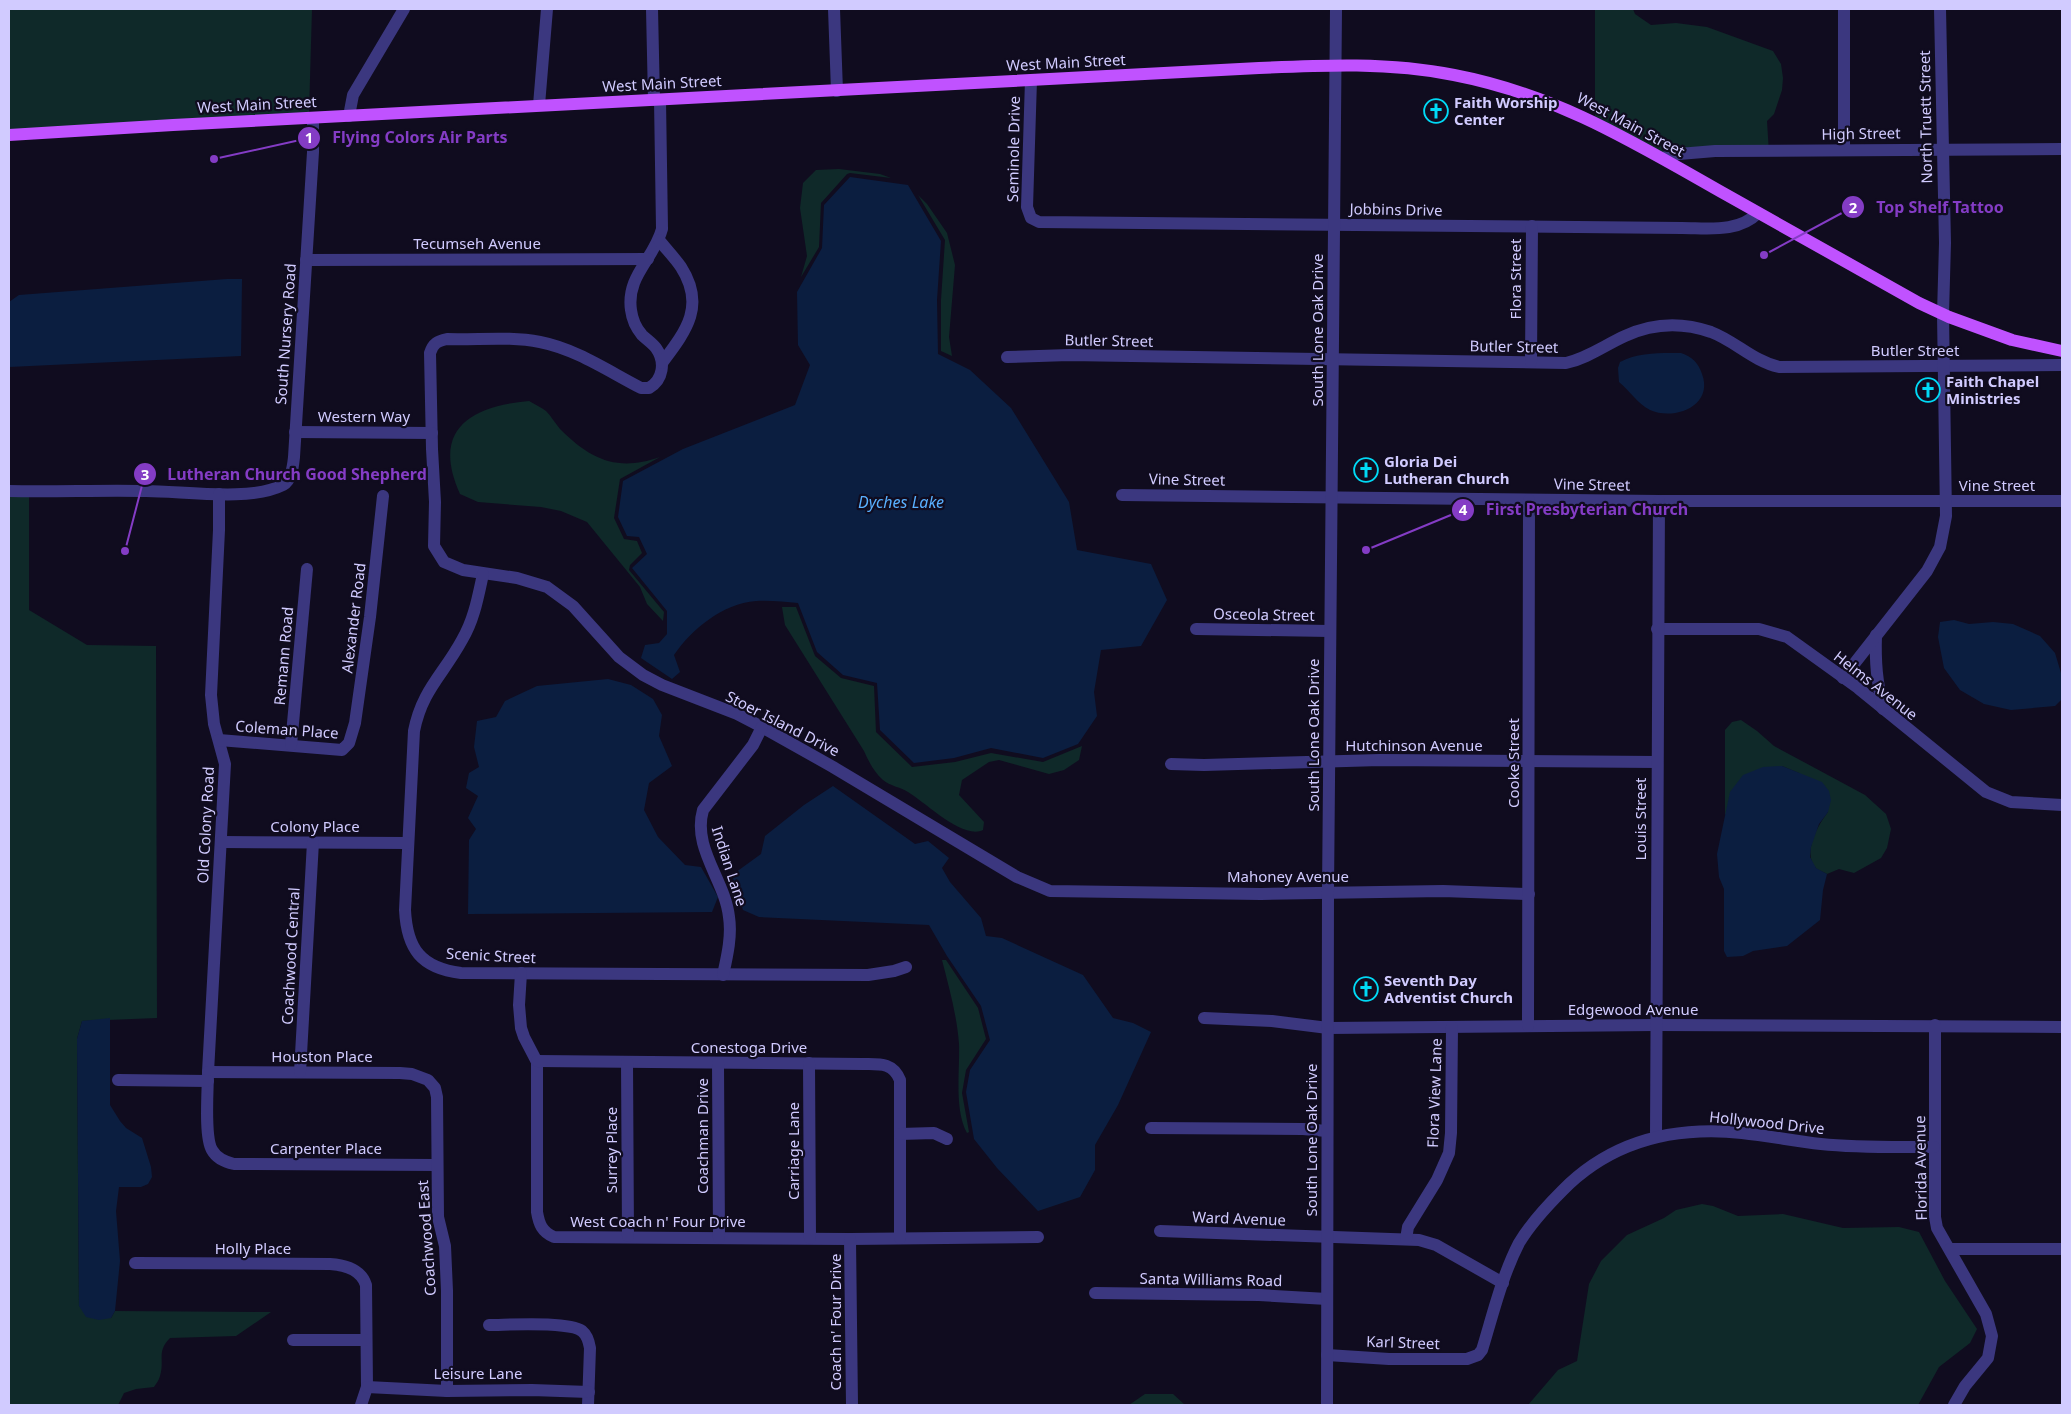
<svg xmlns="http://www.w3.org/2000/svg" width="2071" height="1414" viewBox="0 0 2071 1414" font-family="'Noto Sans',sans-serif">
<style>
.green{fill:#0f2929}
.water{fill:#0b1e40}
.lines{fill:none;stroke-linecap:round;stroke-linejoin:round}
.minor{stroke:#3b377f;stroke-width:12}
.major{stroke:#c052ff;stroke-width:12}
.labels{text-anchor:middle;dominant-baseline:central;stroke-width:4.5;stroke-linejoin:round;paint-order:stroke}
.street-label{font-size:15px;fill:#d1cbff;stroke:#100c1f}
.poi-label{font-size:15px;font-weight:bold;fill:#d1cbff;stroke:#100c1f;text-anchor:start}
.water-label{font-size:16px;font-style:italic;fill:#59b0ff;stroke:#100c1f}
.leader{fill:none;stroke:#843cc5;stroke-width:2}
.callout-dot{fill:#843cc5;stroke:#100c1f;stroke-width:2}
.mark-label{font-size:15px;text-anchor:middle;font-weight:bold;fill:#fff}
.callout-label{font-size:16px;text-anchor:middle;font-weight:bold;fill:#843cc5;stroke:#100c1f;stroke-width:4.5;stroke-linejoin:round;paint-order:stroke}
</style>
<rect width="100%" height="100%" fill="#100c1f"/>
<g class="green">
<polygon points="9,9 312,9 309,113 9,130"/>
<polygon points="1595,9 1633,9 1635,14 1651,25 1676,23 1707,27 1773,51 1781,64 1783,78 1782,90 1774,114 1767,121 1769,153 1669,157 1595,116"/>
<polygon points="839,169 880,174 891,178 850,173 847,174 821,203 819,247 801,277 807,256 800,208 803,183 816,170"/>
<polygon points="918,195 927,204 947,233 955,265 949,337 952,356 941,351 941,300 945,240"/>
<path d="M529,401c5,3 12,6 17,10 5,5 9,12 14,18 31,31 58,43 100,28l-40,22 -6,39 10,21 13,2 5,12 -12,12 -1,5 35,42 -1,9 -16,-17 -7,-17 -53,-65 -26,-11 -20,-4 -63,-5 -18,-8c-29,-64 10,-88 69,-93z"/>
<path d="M9,495h20v115l58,35 69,1 1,372 -75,3 -5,18 2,267 32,12 4,-7 156,1 -35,24 -66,2c-14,14 -5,22 -10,38 -1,4 -4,8 -6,11l-18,2 -12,4 -6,12h-109z"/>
<path d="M782,607h14l19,49 26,22 33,8 2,46 36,35 43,-5 36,-9 52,9 39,-16 -3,14 -15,10 -15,4 -50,-14 -10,2 -27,18 -3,15 25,27 -1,8c-20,10 -58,-28 -75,-38 -8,-5 -18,-6 -25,-12 -9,-8 -14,-18 -19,-29l-79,-126z"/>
<path d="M1741,720l16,11 17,15 91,49 21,19 5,15 -4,19 -6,10 -27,15 -15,-4 -12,5c-3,-2 -9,-4 -11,-6 -14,-15 2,-43 12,-56l-29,-39 -17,-7 -57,49v-85l7,-8z"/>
<path d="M942,960h4l32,48 8,31 -20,31 -4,23 7,39 -2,1c-13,-24 -7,-62 -8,-89 -2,-28 -10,-57 -17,-84z"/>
<polygon points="1702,1204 1713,1206 1738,1216 1783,1214 1843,1228 1899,1227 1919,1232 1945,1281 1977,1329 1970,1343 1939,1367 1918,1405 1528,1405 1558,1370 1577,1361 1589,1284 1601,1261 1627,1235 1664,1218 1676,1210"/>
<polygon points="1145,1394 1173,1394 1185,1405 1129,1405"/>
</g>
<g class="water">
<path d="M850,177l58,8 33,56 -4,59 1,54 32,16 41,38 58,94 8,48 74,14 16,36 -26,46 -40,4 -7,42 3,24 -19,28 -35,14 -52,-10 -37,10 -40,5 -34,-33 -3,-47 -34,-8 -26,-23 -19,-49c-13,-1 -28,-3 -42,-2 -34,3 -64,28 -82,54l6,17 -8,7 -31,-21 4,-13 14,-2 8,-9v-23l-35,-43 15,-14 -8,-17 -12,-1 -9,-19 5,-36 60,-32 112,-44 15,-40 -12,-20 -1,-53 25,-44 2,-43z"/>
<polygon points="227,279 242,279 241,356 9,367 9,302 19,295"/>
<path d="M1681,353c11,4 17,9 21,21 12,32 -28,47 -52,36 -13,-7 -20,-19 -31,-28l-1,-14 2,-6c19,-10 40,-9 61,-9z"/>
<polygon points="1954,620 1969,624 1993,622 2013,624 2040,636 2055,653 2061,673 2062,688 2061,700 2055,706 2011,710 1984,704 1960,690 1944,668 1938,637 1940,622"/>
<polygon points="608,679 631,685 653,699 662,715 659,736 672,766 649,783 644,810 658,837 685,865 701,867 718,897 712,912 468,914 469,840 476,829 468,818 478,796 466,788 469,773 479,767 474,747 477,721 496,717 505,701 537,686"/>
<polygon points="1782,766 1822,782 1829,791 1831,800 1828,812 1819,824 1811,847 1810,857 1816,868 1827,874 1823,890 1820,920 1787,946 1753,951 1743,956 1727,957 1724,951 1724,889 1719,877 1717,854 1730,792 1743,775 1763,767"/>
<polygon points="833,786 915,844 928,841 949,858 942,868 950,882 981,918 986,936 1002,938 1083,975 1113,1018 1133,1023 1151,1032 1118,1105 1095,1145 1095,1170 1080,1197 1038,1211 997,1168 974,1139 966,1092 970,1070 990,1040 981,1006 947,956 929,925 759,917 743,910 732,875 761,854 765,836 804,805"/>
<polygon points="110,1018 110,1105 120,1121 126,1128 142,1138 151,1167 152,1177 148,1184 141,1187 119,1187 116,1211 120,1261 115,1311 111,1318 99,1320 86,1317 79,1306 77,1039 82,1021"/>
</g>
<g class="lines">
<g class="minor">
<polyline points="652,9 654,100"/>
<polyline points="834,9 837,91"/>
<path d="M1031,80l-4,127 4,11 8,4 643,6c26,0 56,5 76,-15"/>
<path d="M660,100l2,129c-8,30 -36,47 -31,81 1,8 5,18 11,25 4,4 10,8 14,13 10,14 7,32 -7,40h-8c-33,-17 -65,-39 -101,-46 -30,-6 -62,-2 -93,-3 -9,2 -14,4 -17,14l2,96 3,53 -1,44 10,16 19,8 54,8 30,9 26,19 46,51 24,18 19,10 75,29 25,13 71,40 184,110 33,14 211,3 182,-3 86,3"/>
<polyline points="539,105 547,9"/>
<polyline points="349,116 353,95 404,9"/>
<polyline points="1844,150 1844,9"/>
<polyline points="1662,158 1679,154 1715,151 2062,149"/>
<path d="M659,240c7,9 15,17 22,27 25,39 5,64 -19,96"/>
<polyline points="306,260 648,259"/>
<path d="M1007,357l62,-2 497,8c22,-5 39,-18 59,-27 28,-13 57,-14 86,-4 24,9 42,29 68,35l283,-2"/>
<polyline points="1531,362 1532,226"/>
<polyline points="295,432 432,433"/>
<path d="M9,491c46,1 91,-1 137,0 37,0 104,11 137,-6 9,-5 10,-19 11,-28l19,-305v-34"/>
<path d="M219,494v36l-8,165 3,29 11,40 -17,308c0,17 -4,65 4,78 5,9 13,12 22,14l203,1"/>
<polyline points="1122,495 1659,501 2062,501"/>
<path d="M483,574c-5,23 -9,46 -21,66 -19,35 -40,50 -48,91l-9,179c2,39 16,58 56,63l407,2 26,-4 12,-4"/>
<polyline points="1196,629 1330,631"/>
<polyline points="1657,629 1759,629 1787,637 1858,688 1986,792 2011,802 2062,805"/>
<path d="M1876,635c-1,28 1,46 7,74"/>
<polyline points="1843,678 1927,571 1940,547 1946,516 1943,314 1945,243 1940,9"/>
<polyline points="219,740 342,750 349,743 355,723 370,617 383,496"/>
<polyline points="291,745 307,569"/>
<polyline points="1171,764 1204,765 1380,760 1657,762"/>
<polyline points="221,842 408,843"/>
<path d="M521,973l-2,32 2,23 3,9 13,25v150c2,12 5,20 17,25l296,2 188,-2"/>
<path d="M723,975c4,-18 9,-39 6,-58 -4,-37 -37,-69 -26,-107l50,-65 9,-18"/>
<polyline points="1204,1018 1272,1021 1328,1028 1655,1025 2062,1027"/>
<polyline points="1935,1025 1935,1217 1937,1228 1986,1314 1992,1336 1988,1358 1965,1386 1954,1405"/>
<polyline points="1528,1026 1529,500"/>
<path d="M537,1061l325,3c17,0 31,-2 38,16v158"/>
<polyline points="627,1062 628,1236"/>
<polyline points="718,1063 719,1238"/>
<polyline points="809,1063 810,1238"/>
<polyline points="208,1072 400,1073 412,1074 428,1080 435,1088 437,1097 438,1217 445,1246 447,1291 447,1391"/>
<polyline points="300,1072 313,842"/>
<polyline points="118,1080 208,1081"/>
<polyline points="1151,1128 1303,1129 1327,1131"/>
<polyline points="900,1134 934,1133 947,1139"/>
<polyline points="1656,1137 1659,501"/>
<polyline points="1160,1231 1419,1240 1436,1245 1503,1283"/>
<polyline points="850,1239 852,1405"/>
<polyline points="1406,1239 1408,1227 1437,1180 1449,1153 1451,1133 1452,1027"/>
<polyline points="1950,1249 2062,1249"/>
<path d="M135,1263l195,1c15,1 31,5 36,21l1,102 -6,18"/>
<polyline points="1095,1293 1259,1295 1327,1299"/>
<path d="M489,1325c19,0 79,-4 93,6 5,4 7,11 8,17l-2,57"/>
<polyline points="293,1340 365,1340"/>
<path d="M1327,1355l62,4h78l11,-4 4,-5c11,-36 20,-74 37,-107 12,-20 27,-36 43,-52 49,-50 112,-65 180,-58 27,3 53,8 79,11 37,4 76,3 113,3"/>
<polyline points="367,1387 447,1391 532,1390 589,1392"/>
<polyline points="1327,1405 1328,892 1336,9"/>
</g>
<path class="major" d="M9,135l164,-10 1086,-57c65,-3 131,-6 195,7 104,20 181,68 271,119 65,37 130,73 194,109l30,14 63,23 50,11"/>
</g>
<defs>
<g id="church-ring" transform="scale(1.25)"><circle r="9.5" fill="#100c1f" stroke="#00daf6" stroke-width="1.5"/><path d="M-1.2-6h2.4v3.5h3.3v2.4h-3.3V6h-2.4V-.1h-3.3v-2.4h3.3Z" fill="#00daf6"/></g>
</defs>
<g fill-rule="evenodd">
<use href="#church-ring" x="1436" y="111"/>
<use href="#church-ring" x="1928" y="390"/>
<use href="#church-ring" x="1366" y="470"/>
<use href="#church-ring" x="1366" y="989"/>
</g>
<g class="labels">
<g class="street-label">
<text transform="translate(1066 62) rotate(-3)">West Main Street</text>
<text transform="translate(662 83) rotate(-3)">West Main Street</text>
<text transform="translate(257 104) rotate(-3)">West Main Street</text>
<text transform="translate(1925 117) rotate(-91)">North Truett Street</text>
<text transform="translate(1631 124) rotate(28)">West Main Street</text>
<text transform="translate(1861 133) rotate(-1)">High Street</text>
<text transform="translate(1013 149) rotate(-89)">Seminole Drive</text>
<text transform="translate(1396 209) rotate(1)">Jobbins Drive</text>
<text x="477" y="243">Tecumseh Avenue</text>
<text transform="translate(1515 279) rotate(-90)">Flora Street</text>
<text transform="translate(1317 330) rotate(-90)">South Lone Oak Drive</text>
<text transform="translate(285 334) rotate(-86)">South Nursery Road</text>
<text transform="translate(1109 340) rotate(1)">Butler Street</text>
<text transform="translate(1514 346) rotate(1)">Butler Street</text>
<text x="1915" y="350">Butler Street</text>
<text x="364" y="416">Western Way</text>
<text transform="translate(1187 479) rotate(1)">Vine Street</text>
<text transform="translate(1592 484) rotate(1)">Vine Street</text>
<text x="1997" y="485">Vine Street</text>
<text transform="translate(1264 614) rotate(1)">Osceola Street</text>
<text transform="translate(353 618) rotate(-83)">Alexander Road</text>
<text transform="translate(283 656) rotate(-85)">Remann Road</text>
<text transform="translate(1876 685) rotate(38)">Helms Avenue</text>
<text transform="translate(783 723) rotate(27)">Stoer Island Drive</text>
<text transform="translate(287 729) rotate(4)">Coleman Place</text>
<text transform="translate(1313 735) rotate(-90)">South Lone Oak Drive</text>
<text x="1414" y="745">Hutchinson Avenue</text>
<text transform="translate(1513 763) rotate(-90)">Cooke Street</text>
<text transform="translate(1640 819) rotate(-90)">Louis Street</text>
<text transform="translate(205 825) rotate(-87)">Old Colony Road</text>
<text x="315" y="826">Colony Place</text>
<text transform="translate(730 866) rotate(72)">Indian Lane</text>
<text x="1288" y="876">Mahoney Avenue</text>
<text transform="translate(491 955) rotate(3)">Scenic Street</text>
<text transform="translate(290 956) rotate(-87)">Coachwood Central</text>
<text x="1633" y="1009">Edgewood Avenue</text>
<text x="749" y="1047">Conestoga Drive</text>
<text x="322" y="1056">Houston Place</text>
<text transform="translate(1434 1093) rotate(-88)">Flora View Lane</text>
<text transform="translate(1767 1122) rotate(6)">Hollywood Drive</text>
<text transform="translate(702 1136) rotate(-90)">Coachman Drive</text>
<text transform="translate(1311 1140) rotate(-90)">South Lone Oak Drive</text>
<text x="326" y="1148">Carpenter Place</text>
<text transform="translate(611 1150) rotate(-90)">Surrey Place</text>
<text transform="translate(793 1151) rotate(-90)">Carriage Lane</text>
<text transform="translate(1920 1168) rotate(-91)">Florida Avenue</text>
<text transform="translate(1239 1218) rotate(2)">Ward Avenue</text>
<text x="658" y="1221">West Coach n' Four Drive</text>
<text transform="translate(426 1238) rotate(-94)">Coachwood East</text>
<text x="253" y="1248">Holly Place</text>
<text transform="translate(1211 1279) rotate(1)">Santa Williams Road</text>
<text transform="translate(835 1322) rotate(-90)">Coach n' Four Drive</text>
<text transform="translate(1403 1342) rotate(2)">Karl Street</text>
<text x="478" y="1373">Leisure Lane</text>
</g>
<g class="poi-label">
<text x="1454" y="102">Faith Worship<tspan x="1454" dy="17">Center</tspan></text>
<text x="1946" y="381">Faith Chapel<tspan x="1946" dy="17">Ministries</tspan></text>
<text x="1384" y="461">Gloria Dei<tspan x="1384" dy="17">Lutheran Church</tspan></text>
<text x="1384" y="980">Seventh Day<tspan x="1384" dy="17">Adventist Church</tspan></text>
</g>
<g class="water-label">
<text x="901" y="502">Dyches Lake</text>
</g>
</g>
<path class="leader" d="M214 159L309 138M1764 255L1853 207M125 551L145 474M1366 550L1463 510"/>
<g class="callout-dot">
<circle cx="214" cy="159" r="5"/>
<circle cx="1764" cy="255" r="5"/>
<circle cx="125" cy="551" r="5"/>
<circle cx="1366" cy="550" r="5"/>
<circle cx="309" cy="138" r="12"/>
<circle cx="1853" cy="207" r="12"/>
<circle cx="145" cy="474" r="12"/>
<circle cx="1463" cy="510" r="12"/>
</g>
<g class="mark-label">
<text x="309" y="143">1</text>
<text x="1853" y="213">2</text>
<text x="145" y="480">3</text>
<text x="1463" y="515">4</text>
</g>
<g class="callout-label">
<text x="420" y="143">Flying Colors Air Parts</text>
<text x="1940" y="213">Top Shelf Tattoo</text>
<text x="297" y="480">Lutheran Church Good Shepherd</text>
<text x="1587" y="515">First Presbyterian Church</text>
</g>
<rect width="2071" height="1414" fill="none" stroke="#d1cbff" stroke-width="20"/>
</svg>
